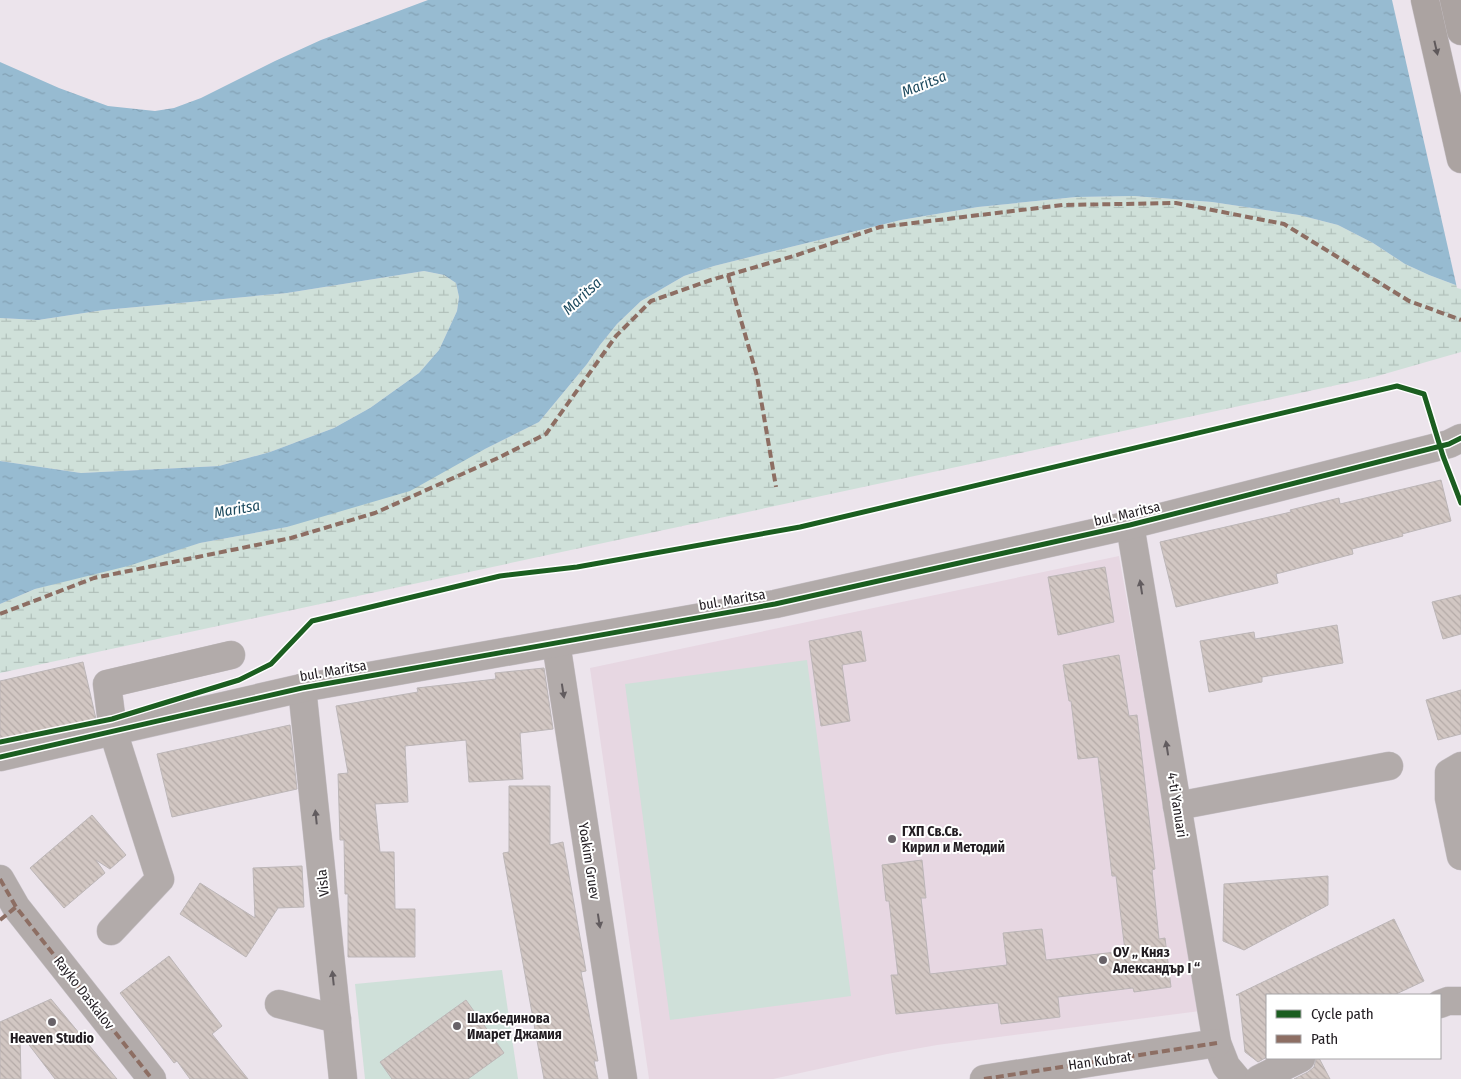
<svg xmlns="http://www.w3.org/2000/svg" width="1461" height="1079" viewBox="0 0 1461 1079" font-family="'Fira Sans Condensed',sans-serif">
<style>
.education{fill:#e7d7e2}
.wetland{fill:url(#wetland-marsh)}
.garden{fill:#cfe0d9}
.water{fill:url(#water-ripples)}
.pier{fill:#ece4ec}
.building{fill:url(#building-back-hatch);stroke:#bcb6b7}
.lines{fill:none;stroke-linecap:round;stroke-linejoin:round}
.minor-casing{stroke:#c7c1c7;stroke-width:29}
.major-casing{stroke:#c7c1c7;stroke-width:29}
.minor{stroke:#b2abaa;stroke-width:28}
.major{stroke:#aba3a1;stroke-width:28}
.quiet{stroke:#8d6e63;stroke-width:4;stroke-dasharray:8 4;stroke-linecap:butt}
.cycleway-casing{stroke:#fff;stroke-width:8}
.cycleway{stroke:#1b5e20;stroke-width:5}
.oneway{fill:#5f595b}
.oneway2{fill:#625c5f}
.poi-dot{fill:#686268;stroke:#fff;stroke-width:2}
.labels{text-anchor:middle;dominant-baseline:central;stroke-width:4;stroke-linejoin:round;paint-order:stroke}
.street-label{font-size:14px;fill:#211c21;stroke:#fff}
.poi-label{font-size:14px;font-weight:bold;fill:#211c21;stroke:#fff;text-anchor:start}
.water-label{font-size:15px;font-style:italic;fill:#1d4a5e;stroke:#fff}
</style>
<defs>
<pattern id="wetland-marsh" width="20" height="14" patternUnits="userSpaceOnUse" patternTransform="scale(1.25)"><rect width="20" height="14" fill="#cfe0d9"/><path d="M1 5h8M5 5V1M11 12h8M15 12V8" fill="none" stroke="#b1c0ba"/></pattern>
<pattern id="water-ripples" width="26" height="14" patternUnits="userSpaceOnUse" patternTransform="scale(1.25)"><rect width="26" height="14" fill="#97bbd1"/><path d="M2 4q2-2 4 0t4 0M15 11q2-2 4 0t4 0" fill="none" stroke="#82a0b3"/></pattern>
<pattern id="building-back-hatch" width="6" height="6" patternUnits="userSpaceOnUse" patternTransform="scale(1.25)"><rect width="6" height="6" fill="#d2c7c3"/><path d="M-1 5l2 2M0 0l6 6M5-1l2 2" fill="none" stroke="#b4aaa7"/></pattern>
</defs>
<rect width="100%" height="100%" fill="#ece4ec"/>
<polygon class="education" points="1119,556 1200,1011 937,1045 887,1054 773,1079 649,1079 590,668"/>
<g class="wetland">
<polygon points="1134,196 1212,202 1299,215 1338,225 1373,243 1405,264 1429,275 1461,287 1461,352 1374,377 0,673 0,604 35,589 200,543 287,527 485,449 539,422 587,364 600,345 617,324 641,301 684,276 714,266 762,254 901,220 978,207 1076,197"/>
<polygon points="424,271 444,275 456,283 459,297 457,311 439,350 419,373 370,408 334,428 270,452 219,466 81,473 0,461 0,318 38,320 104,310 287,293"/>
</g>
<g class="garden">
<polygon points="807,660 851,996 670,1020 625,684"/>
<polygon points="502,970 518,1079 365,1079 355,984"/>
</g>
<polygon class="water" points="428,0 1461,0 1461,287 1429,275 1405,264 1373,243 1338,225 1299,215 1212,202 1134,196 1076,197 978,207 901,220 762,254 714,266 684,276 641,301 617,324 600,345 587,364 539,422 485,449 410,491 287,527 200,543 128,566 35,589 0,604 0,461 81,473 219,466 270,452 334,428 370,408 419,373 439,350 457,311 459,297 456,283 444,275 424,271 287,293 104,310 38,320 0,318 0,62 59,88 108,106 155,111 174,108 201,98 275,61 321,40"/>
<polygon class="pier" points="1392,0 1461,0 1461,289 1457,288"/>
<g class="building">
<polygon points="1441,480 1451,521 1402,534 1403,536 1352,549 1353,554 1276,574 1278,583 1176,607 1160,542 1291,512 1290,510 1339,498 1340,504"/>
<polygon points="1105,567 1114,622 1058,635 1048,577"/>
<polygon points="1461,595 1461,634 1443,639 1432,602"/>
<polygon points="1337,625 1343,663 1262,677 1262,682 1209,692 1200,641 1254,632 1255,639"/>
<polygon points="861,631 866,661 842,665 850,721 821,726 809,641"/>
<polygon points="1119,655 1129,716 1137,715 1155,869 1152,870 1159,939 1165,938 1171,987 1134,992 1133,988 1058,997 1060,1017 1001,1024 998,1003 896,1014 891,975 898,975 889,901 886,901 882,865 922,860 926,898 921,898 930,974 1007,965 1003,933 1042,929 1046,960 1125,951 1116,876 1112,876 1098,757 1078,759 1071,701 1069,701 1063,665"/>
<polygon points="83,662 96,719 0,741 0,681"/>
<polygon points="544,668 553,729 520,733 523,779 469,782 466,740 405,746 408,802 375,804 380,852 394,852 395,909 415,909 415,957 348,957 348,894 345,894 344,840 340,840 338,774 348,773 336,706 418,692 417,688 496,679 495,673"/>
<polygon points="1461,690 1461,734 1438,740 1426,700"/>
<polygon points="290,725 297,789 172,817 157,754"/>
<polygon points="509,786 550,786 550,845 563,842 586,971 581,972 598,1061 594,1061 598,1079 544,1079 503,853 509,852"/>
<polygon points="92,815 126,855 110,869 96,860 105,873 64,908 30,868"/>
<polygon points="302,866 304,907 278,908 246,957 180,914 200,883 255,918 253,868"/>
<polygon points="1328,876 1328,905 1244,950 1223,941 1224,884"/>
<polygon points="1394,919 1424,981 1394,995 1267,995 1267,1057 1258,1062 1245,1052 1239,995 1236,995"/>
<polygon points="169,956 222,1026 212,1034 248,1079 190,1079 177,1061 174,1063 120,993"/>
<polygon points="51,999 117,1079 55,1079 20,1033 21,1079 0,1079 0,1022"/>
<polygon points="466,1000 504,1053 468,1079 392,1079 380,1062"/>
<polygon points="1316,1058 1319,1058 1330,1079 1294,1079 1308,1072 1314,1067"/>
</g>
<g class="lines">
<g class="minor-casing">
<g id="minor">
<polyline points="1130,525 1217,1043 1226,1066 1237,1079"/>
<polyline points="556,643 623,1079"/>
<polyline points="302,688 343,1079"/>
<polyline points="0,757 302,688 775,604 1130,525 1449,444 1461,438"/>
<polyline points="1461,766 1449,773 1449,798 1461,856"/>
<polyline points="1177,806 1389,766"/>
<polyline points="0,879 16,907 152,1079"/>
<polyline points="111,931 160,879 113,731 107,684 231,655"/>
<polyline points="279,1004 337,1019"/>
<polyline points="1440,1004 1448,1001 1461,1001"/>
<polyline points="984,1079 1217,1043"/>
<polyline points="1259,1079 1301,1058"/>
</g>
</g>
<g class="major-casing">
<g id="major">
<polyline points="1425,0 1461,159"/>
<polyline points="1454,0 1461,31"/>
</g>
</g>
<use href="#minor" class="minor"/>
<use href="#major" class="major"/>
<g class="quiet">
<polyline points="728,275 757,376 776,487"/>
<polyline points="0,614 94,578 291,538 375,513 498,458 546,434 616,336 651,301 711,280 797,255 880,227 1063,205 1176,203 1284,224 1409,301 1461,320"/>
<polyline points="0,879 16,907 152,1079"/>
<polyline points="0,920 16,907"/>
<polyline points="984,1079 1217,1043"/>
</g>
<g class="cycleway-casing">
<g id="cycleway">
<polyline points="0,742 112,719 239,680 271,664 312,621 500,576 577,567 800,527 1397,386 1424,394 1443,456 1461,503"/>
<polyline points="0,757 302,688 775,604 1130,525 1449,444 1461,438"/>
</g>
</g>
<use href="#cycleway" class="cycleway"/>
</g>
<defs><path id="oneway-solid" d="M-6-.8H1V-3.2L6.5 0L1 3.2V.8H-6Z" transform="scale(1.25)"/></defs>
<use class="oneway" href="#oneway-solid" transform="translate(1436 48) rotate(77)"/>
<g class="oneway2">
<use href="#oneway-solid" transform="translate(1141 587) rotate(-99)"/>
<use href="#oneway-solid" transform="translate(563 691) rotate(81)"/>
<use href="#oneway-solid" transform="translate(1167 748) rotate(-99)"/>
<use href="#oneway-solid" transform="translate(316 817) rotate(-96)"/>
<use href="#oneway-solid" transform="translate(599 921) rotate(81)"/>
<use href="#oneway-solid" transform="translate(333 978) rotate(-96)"/>
</g>
<g class="poi-dot">
<circle cx="892" cy="839" r="5"/>
<circle cx="1103" cy="960" r="5"/>
<circle cx="52" cy="1022" r="5"/>
<circle cx="457" cy="1026" r="5"/>
</g>
<g class="labels">
<g class="street-label">
<text transform="translate(1127 514) rotate(-13)">bul. Maritsa</text>
<text transform="translate(732 600) rotate(-10)">bul. Maritsa</text>
<text transform="translate(333 671) rotate(-10)">bul. Maritsa</text>
<text transform="translate(1177 805) rotate(81)">4-ti Yanuari</text>
<text transform="translate(589 861) rotate(81)">Yoakim Gruev</text>
<text transform="translate(323 883) rotate(-96)">Visla</text>
<text transform="translate(84 993) rotate(52)">Rayko Daskalov</text>
<text transform="translate(1100 1061) rotate(-8)">Han Kubrat</text>
</g>
<g class="poi-label">
<text x="902" y="831">ГХП Св.Св.<tspan x="902" dy="16">Кирил и Методий</tspan></text>
<text x="1113" y="952">ОУ „ Княз<tspan x="1113" dy="16">Александър I “</tspan></text>
<text x="467" y="1018">Шахбединова<tspan x="467" dy="16">Имарет Джамия</tspan></text>
<text x="52" y="1038" text-anchor="middle">Heaven Studio</text>
</g>
<g class="water-label">
<text transform="translate(924 84) rotate(-22)">Maritsa</text>
<text transform="translate(582 296) rotate(-43)">Maritsa</text>
<text transform="translate(237 509) rotate(-10)">Maritsa</text>
</g>
</g>
<rect x="1266" y="994" width="175" height="65" fill="#ffffff" stroke="#a6a4a6"/>
<rect x="1276" y="1010" width="25" height="8" fill="#1b5e20" stroke="#a6a4a6"/>
<text x="1311" y="1019" font-size="15" fill="#211c21">Cycle path</text>
<rect x="1276" y="1035" width="25" height="8" fill="#8d6e63" stroke="#a6a4a6"/>
<text x="1311" y="1044" font-size="15" fill="#211c21">Path</text>
</svg>
